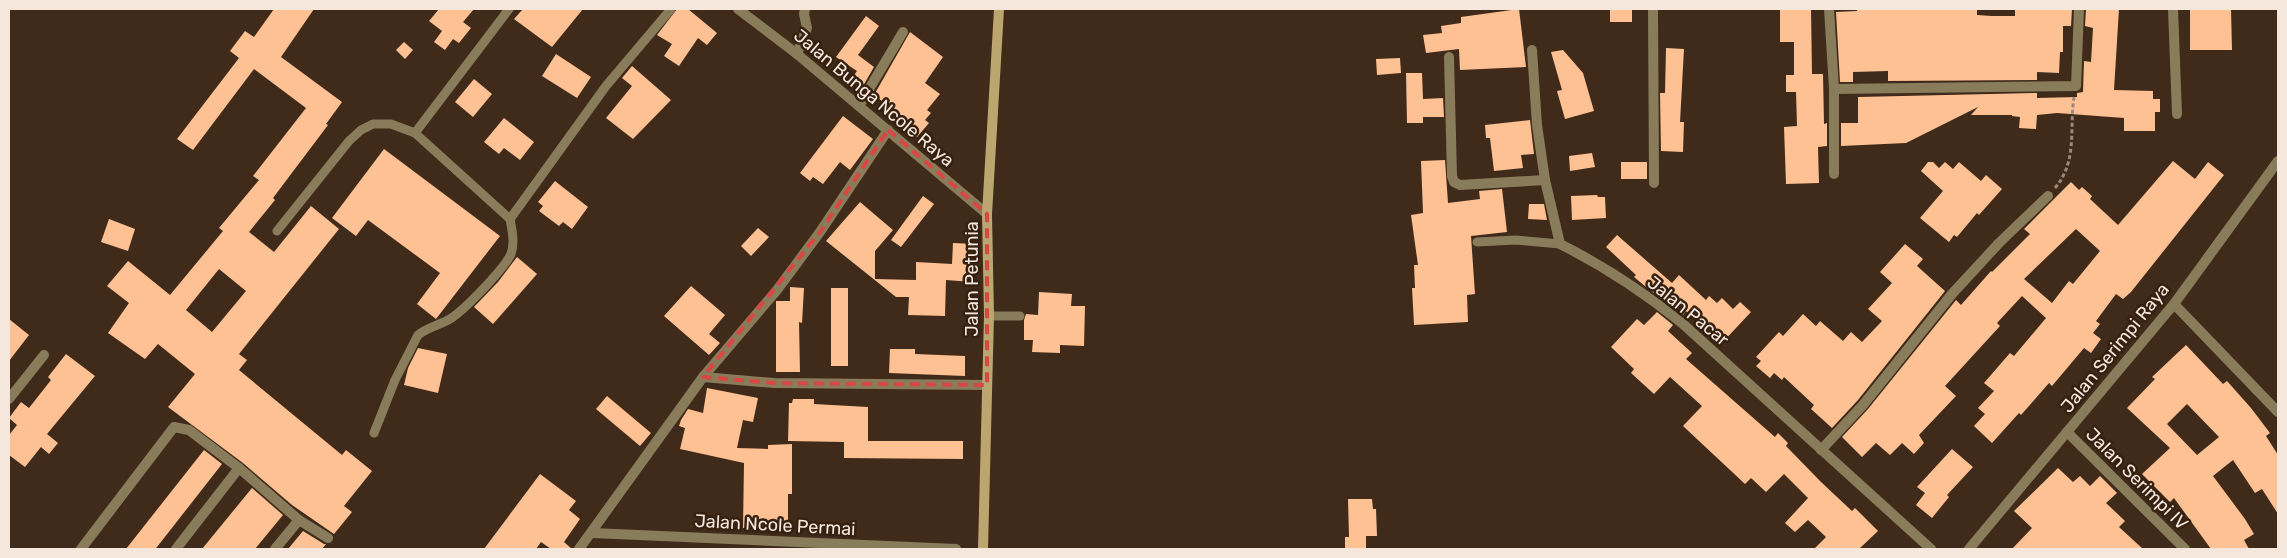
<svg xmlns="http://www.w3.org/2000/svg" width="2287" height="558" viewBox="0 0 2287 558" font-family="Rubik,sans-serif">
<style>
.building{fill:#fec194;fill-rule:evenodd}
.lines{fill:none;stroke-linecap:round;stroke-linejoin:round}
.path{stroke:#9b887b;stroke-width:3;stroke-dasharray:4 2.5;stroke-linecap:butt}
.lane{stroke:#897c5a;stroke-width:9}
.street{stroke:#897c5a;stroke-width:10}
.secondary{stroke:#bca66f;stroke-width:10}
.marked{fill:none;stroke:#db4543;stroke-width:4;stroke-dasharray:10 6;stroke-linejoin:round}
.labels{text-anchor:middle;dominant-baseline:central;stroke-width:5;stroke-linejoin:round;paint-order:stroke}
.street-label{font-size:18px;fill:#f6e7dd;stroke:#36200f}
</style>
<rect width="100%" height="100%" fill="#402a19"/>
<g class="building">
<path d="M274,9h40l-33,48 61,45 -16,22 2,1 -55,73 2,2 -26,32 25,20 37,-46 28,23 -100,125 8,6 -8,10 103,85 4,-5 26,21 -28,35 8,6 -18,22 -42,-29 -49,-42 -75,-56 27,-33 -37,-30 -13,15 -37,-26 21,-30 -22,-17 21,-25 42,34 53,-64 -4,-3 40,-48 -6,-4 53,-68 -52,-39 -61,81 -16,-11 62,-81 -9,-7 15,-20 9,6zM219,269l27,22 -34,41 -26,-22z"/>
<polygon points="439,9 474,9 463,22 471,28 459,43 453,39 445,50 434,42 442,31 429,21"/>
<polygon points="523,9 583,9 552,47 514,19"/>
<polygon points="677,9 688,9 717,33 707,45 698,38 679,66 664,56 672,44 657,35"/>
<polygon points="1519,9 1526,67 1460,70 1459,49 1426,53 1423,35 1442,33 1441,26 1461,23 1461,17"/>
<rect x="1610" y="9" width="22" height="13"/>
<polygon points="1780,9 1811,9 1812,74 1823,74 1824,124 1827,123 1827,146 1818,147 1819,183 1786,184 1784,127 1797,126 1796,92 1786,92 1786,75 1794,75 1794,42 1780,42"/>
<polygon points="1857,9 1977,9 1977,15 1992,16 2015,16 2015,9 2072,9 2071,26 2063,26 2063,52 2060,52 2059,73 2037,72 2037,80 1888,81 1888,71 1853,72 1853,82 1840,82 1836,12 1857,11"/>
<polygon points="2086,9 2119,9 2114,90 2153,91 2153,99 2160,99 2160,112 2155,112 2155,131 2124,131 2124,118 2057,113 2037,115 2036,129 2019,128 2020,117 2012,116 2012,115 1971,115 1978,107 1906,143 1841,146 1841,123 1858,123 1858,97 2037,93 2037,98 2077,97 2077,93 2083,92 2084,61 2091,62 2093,28 2085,26"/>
<polygon points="2190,9 2231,9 2232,50 2190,50"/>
<polygon points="866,16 879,26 858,55 874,67 863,86 852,78 857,71 836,57"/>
<polygon points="910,32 943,57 925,83 940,94 927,110 931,113 925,120 929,123 917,137 900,123 904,118 874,95"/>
<polygon points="404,42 413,50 405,59 396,50"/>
<polygon points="1666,48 1684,49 1680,122 1684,122 1683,152 1661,151 1660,93 1665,93"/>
<polygon points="1563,50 1583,73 1594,111 1565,119 1557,91 1562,90 1551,52"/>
<polygon points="556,54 591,77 577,98 542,76"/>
<polygon points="1400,58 1401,73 1377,75 1376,59"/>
<polygon points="632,66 671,100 633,139 606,118 632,86 622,78"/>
<polygon points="1406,73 1422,73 1423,99 1443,98 1444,117 1423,117 1423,123 1407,123"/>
<polygon points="474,79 492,94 473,117 455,102"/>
<polygon points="843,116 873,139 850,170 840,162 823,184 813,177 810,181 800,173"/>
<polygon points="504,118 534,142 520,160 504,148 499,154 484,142"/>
<polygon points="1530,120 1534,154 1521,155 1523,168 1494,171 1490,138 1486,138 1485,125"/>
<polygon points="384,149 500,236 436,319 417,304 440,273 368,220 356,236 332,218"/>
<polygon points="1592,153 1595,167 1570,171 1569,156"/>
<polygon points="1445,160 1448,203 1480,199 1479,191 1502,189 1507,232 1471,236 1475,294 1467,295 1468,322 1414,325 1412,288 1415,288 1414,265 1418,265 1411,215 1423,213 1421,161"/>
<path d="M2173,161l22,18 13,-17 16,13 -93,117 -8,7 -7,-5 -20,27 4,3 -7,9 8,6 -10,14 -7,-5 -32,38 -3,-3 -28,32 -2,-2 -27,30 -18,-17 11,-12 -7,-6 16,-17 -10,-8 26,-30 4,3 32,-38 -24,-22 -25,27 3,3 -55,60 11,10 -37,39 5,8 -10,11 -12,-11 -12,12 -14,-12 -14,14 -20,-20 26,-28 88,-109 5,5 30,-34 1,1 38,-38 -6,-5 47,-47 8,8 3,-3 10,9 -2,3 28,26zM2076,229l24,22 -27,33 -4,-3 -17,22 -28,-24z"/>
<rect x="1621" y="162" width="26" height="17"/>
<polygon points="1928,162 1933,162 1939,168 1945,162 1953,169 1959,162 1981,181 1986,175 2002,189 1979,215 1977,213 1957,237 1954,235 1949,242 1920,218 1943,191 1921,171"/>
<polygon points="555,181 588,207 572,229 563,222 559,226 539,211 543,206 538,202"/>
<polygon points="1597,195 1598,197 1605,197 1606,218 1572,220 1571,196"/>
<polygon points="923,196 934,204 901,247 891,240"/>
<polygon points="860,202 893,230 875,251 875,279 916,280 916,262 952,264 953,243 974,244 972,282 946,280 945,316 908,315 909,297 896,297 826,241"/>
<polygon points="1529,204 1544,204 1547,220 1528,219"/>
<polygon points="109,219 135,229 128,251 101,242"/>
<polygon points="758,228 769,237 751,256 741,246"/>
<polygon points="1617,235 1672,283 1679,275 1706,300 1709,296 1717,303 1722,298 1733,309 1740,302 1751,312 1721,344 1686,311 1683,315 1646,287 1634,277 1636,275 1606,247"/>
<polygon points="1905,244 1923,259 1917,266 1945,291 1858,400 1832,428 1811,409 1814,405 1784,377 1782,380 1774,373 1770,378 1756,366 1761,361 1756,357 1779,332 1783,336 1803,314 1816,326 1820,321 1843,341 1851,332 1862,342 1882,321 1868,309 1892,283 1880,272"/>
<polygon points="517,257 537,274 493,324 474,307 498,282"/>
<polygon points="691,286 725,315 709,334 720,343 709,355 664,316"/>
<polygon points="790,287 804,288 802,323 799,322 800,372 776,372 776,301 790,301"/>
<rect x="831" y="288" width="17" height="78"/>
<polygon points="1039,292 1072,294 1071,306 1085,306 1084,346 1060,345 1060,353 1032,352 1033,340 1024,340 1024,320 1026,314 1038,315"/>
<polygon points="1657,312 1673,325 1668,331 1692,353 1686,359 1775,437 1778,433 1788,443 1786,446 1821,482 1852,511 1855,508 1878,531 1859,549 1814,549 1826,537 1808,520 1795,532 1785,523 1808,498 1784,474 1766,492 1751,478 1745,484 1683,426 1702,406 1670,377 1654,394 1631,373 1634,369 1611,347 1637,319 1644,325"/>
<polygon points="9,319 29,335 9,361"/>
<path d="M2186,345l37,39 4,-3 24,27 19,25 -4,3 12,19v59l-16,-25 -7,4 -22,-33 -20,16 32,43 9,15 -10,6 5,9h-38l-37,-51 -4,4 -28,-28 28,-26 -43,-40 28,-29 -3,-2zM2187,404l32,33 -22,18 -30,-31z"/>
<polygon points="418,348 447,354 438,393 404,385 408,368"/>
<polygon points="890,349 915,349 915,354 965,356 965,376 889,373"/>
<polygon points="66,354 95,376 47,434 58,443 49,454 41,447 25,467 9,455 9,435 17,425 9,418 21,402 29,408 51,380 48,377"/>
<polygon points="707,388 758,398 753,422 743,420 737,448 768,449 768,445 792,444 792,494 788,494 788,529 743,528 744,463 680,449 685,428 679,426 681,420 688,409 703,413"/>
<polygon points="607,396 651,433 640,446 596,409"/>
<polygon points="793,399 814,399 814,404 868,407 868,441 963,441 963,459 844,458 844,442 788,441 789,403 792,403"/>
<polygon points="1952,449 1973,467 1947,495 1949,497 1932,518 1916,505 1925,493 1917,487"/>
<polygon points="204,450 222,464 157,547 155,549 126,549"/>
<polygon points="2058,468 2073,482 2080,476 2090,486 2100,476 2117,493 2106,503 2125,521 2119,527 2143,549 2012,549 2032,528 2014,511"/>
<polygon points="540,474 576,501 569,510 580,519 564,542 572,549 551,549 541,542 536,549 484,549"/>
<polygon points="252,488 283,515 255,549 202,549"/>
<polygon points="1348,499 1372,499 1373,509 1376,509 1377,536 1366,536 1366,549 1345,549 1345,537 1349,537"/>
<polygon points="303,531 324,544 326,544 322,549 288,549"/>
</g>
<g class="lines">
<path class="path" d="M2055,188c23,-27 14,-59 19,-91"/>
<g class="lane">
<polyline points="415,133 509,9"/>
<polyline points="510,219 606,86 671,9"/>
<path d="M277,231l72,-90 12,-11 12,-6h18l24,9 95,86c2,11 5,24 1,35 -7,15 -44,53 -58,63 -11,8 -24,9 -35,18l-23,45 -21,53"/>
<polyline points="1477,242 1516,240 1560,244"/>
<polyline points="989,316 1020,316"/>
</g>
<g class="street">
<polyline points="738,9 797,54 987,214"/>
<polyline points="1653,9 1654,183"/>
<polyline points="1829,9 1834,89 1834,174"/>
<polyline points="2173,9 2177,114"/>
<path d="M1532,50l5,75 8,55 15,64c44,22 85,49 123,80l248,225"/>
<polyline points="797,54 807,28 804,14 805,9"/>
<polyline points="1449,57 1452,176 1454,182 1460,185 1545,180"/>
<polyline points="1834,89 2076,86 2079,9"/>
<polyline points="859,106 903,32"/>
<polyline points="2174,304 2278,412"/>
<polyline points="703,377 774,383 987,385"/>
<polyline points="9,399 44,355"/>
<polyline points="2067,432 2185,549"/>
<polyline points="1821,450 1863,405 1952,294 1999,243 2048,196"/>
<polyline points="592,533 956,549"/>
<polyline points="81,549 174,427 189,430 239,468 299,520 328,538"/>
<polyline points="176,549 239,468"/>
<polyline points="275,549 299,520"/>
<polyline points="579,549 703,377 777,290 820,232 888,130"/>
<polyline points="1969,549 2174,304 2278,161"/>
</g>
<polyline class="secondary" points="983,549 989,316 987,214 999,9"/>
</g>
<path class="marked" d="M888,130l99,84v171l-213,-2 -71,-6 117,-145z"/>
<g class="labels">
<g class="street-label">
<text transform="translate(874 98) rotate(40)">Jalan Bunga Ncole Raya</text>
<text transform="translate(972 279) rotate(-90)">Jalan Petunia</text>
<text transform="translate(1688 311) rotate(39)">Jalan Pacar</text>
<text transform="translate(2115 348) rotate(-51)">Jalan Serimpi Raya</text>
<text transform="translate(2137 479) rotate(45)">Jalan Serimpi IV</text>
<text transform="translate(775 525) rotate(3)">Jalan Ncole Permai</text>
</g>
</g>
<rect width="2287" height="558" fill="none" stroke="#f6e7dd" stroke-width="20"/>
</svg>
